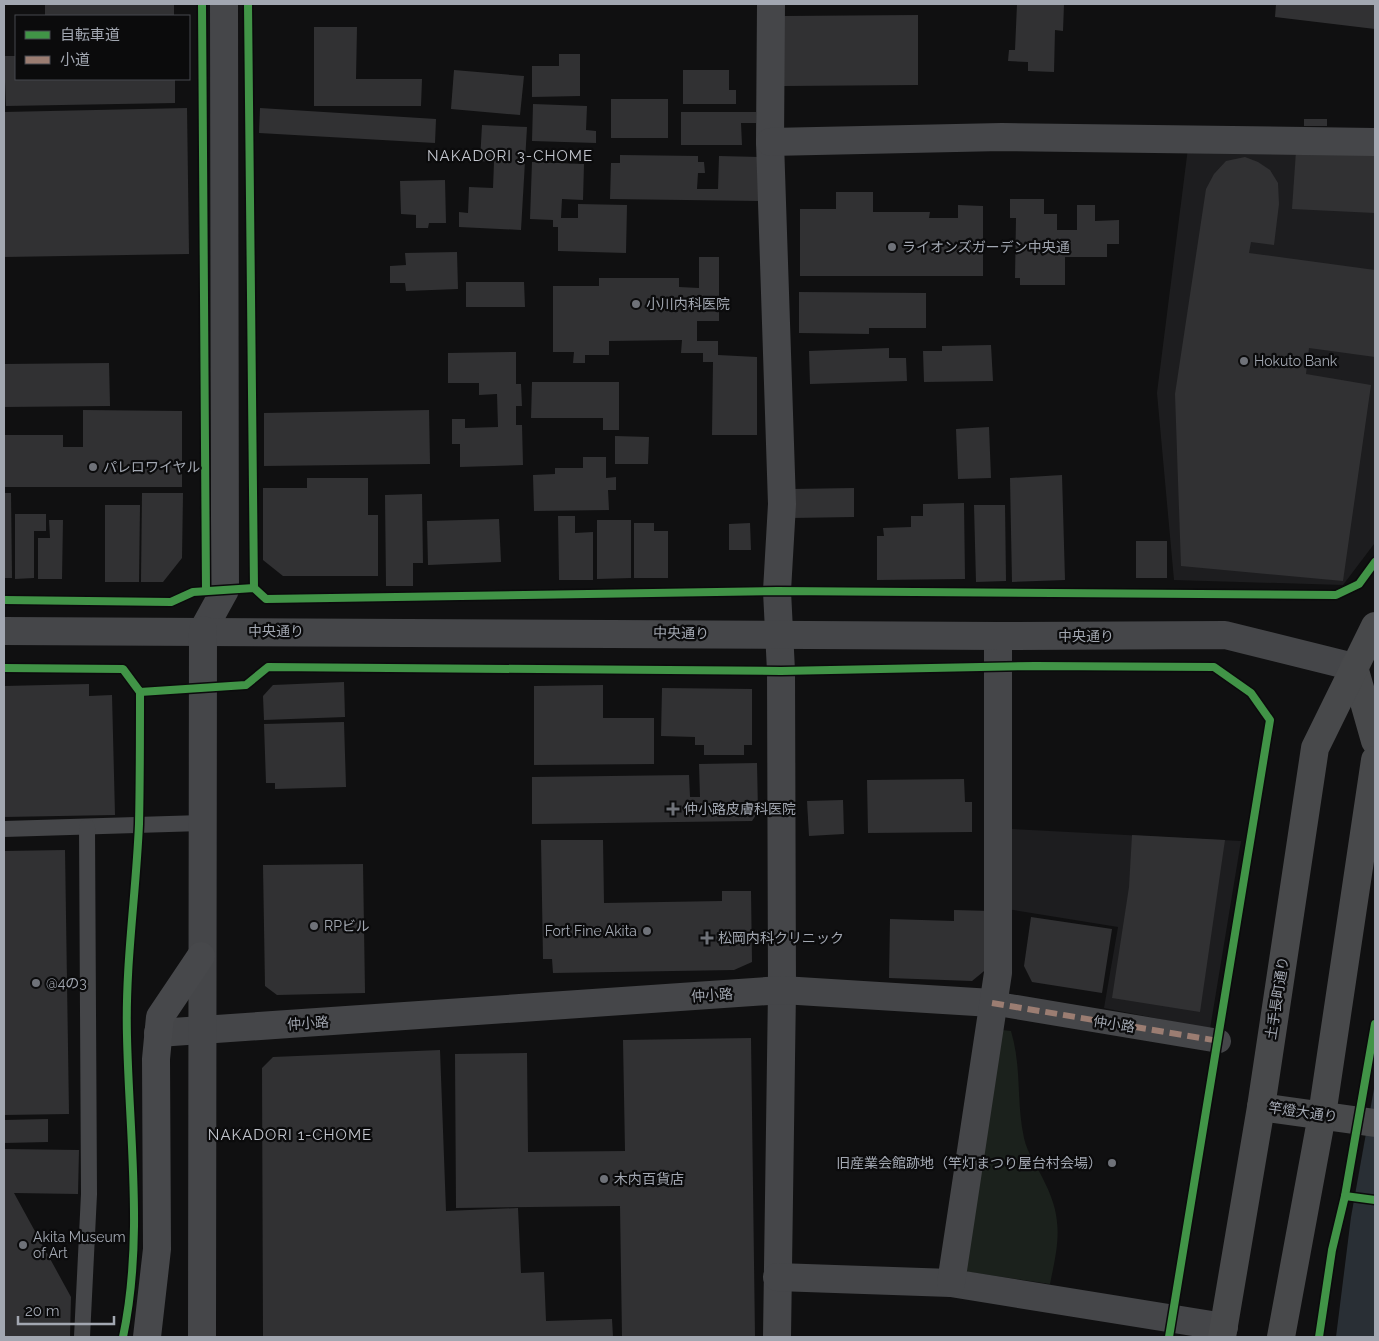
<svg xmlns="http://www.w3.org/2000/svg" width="1379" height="1341" viewBox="0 0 1379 1341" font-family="Raleway,'Noto Sans JP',sans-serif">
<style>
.built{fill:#1d1d1f}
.green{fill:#1b211c}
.water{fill:#292f35}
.building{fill:#313133}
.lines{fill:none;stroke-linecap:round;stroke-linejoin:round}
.service{stroke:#454649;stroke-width:16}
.pedestrian{stroke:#454649;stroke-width:24}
.minor{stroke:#454649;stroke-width:28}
.tertiary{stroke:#454649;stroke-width:28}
.primary{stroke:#48494b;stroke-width:28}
.motorway{stroke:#47484b;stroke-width:28}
.quiet{stroke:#9b7d72;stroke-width:6;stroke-dasharray:12 6;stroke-linecap:butt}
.cycleway-casing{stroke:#0b0b0c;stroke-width:11}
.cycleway{stroke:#419447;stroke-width:8}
.poi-dot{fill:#6f7279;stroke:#0b0b0c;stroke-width:2}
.labels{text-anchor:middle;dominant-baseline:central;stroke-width:4.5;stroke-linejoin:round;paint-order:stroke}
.poi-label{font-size:14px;fill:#a2a7b1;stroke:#0b0b0c;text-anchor:start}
.street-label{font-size:14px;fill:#a2a7b1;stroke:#0b0b0c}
.neighbourhood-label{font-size:15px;letter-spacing:1px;fill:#c3c6ce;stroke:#0b0b0c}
</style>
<rect width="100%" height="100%" fill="#101011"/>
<g class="built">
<polygon points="1188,148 1375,151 1375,537 1374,544 1343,585 1174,580 1157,393"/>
<polygon points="1012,829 1241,841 1210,1029 1104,1008 1118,927 1007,909"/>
</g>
<path class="green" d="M993,1029l18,2c11,37 5,70 13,107 3,15 15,31 21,45 19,38 13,62 5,101l-82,-12 -9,-9z"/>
<polygon class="water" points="1375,1083 1375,1337 1336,1337 1351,1217"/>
<g class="building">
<rect x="45" y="4" width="129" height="12"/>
<polygon points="1017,4 1064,4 1063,31 1055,30 1054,72 1028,71 1028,62 1008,61 1009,50 1015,50"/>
<polygon points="1276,4 1375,4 1375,29 1275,17"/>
<polygon points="918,15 918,85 784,86 784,16"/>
<polygon points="314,27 357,27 356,79 422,79 421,106 314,106"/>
<polygon points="559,54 580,54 580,96 532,97 532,66 559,66"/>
<polygon points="4,56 16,56 16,79 175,79 175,103 6,106"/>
<polygon points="454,70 524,76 520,115 451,109"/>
<polygon points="683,70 729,70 729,90 736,90 736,104 683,104"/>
<rect x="611" y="99" width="57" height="39"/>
<polygon points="533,104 587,106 586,130 596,131 596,143 532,141"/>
<polygon points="187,108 189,254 4,257 4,112"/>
<polygon points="260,108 436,119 435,143 259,133"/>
<polygon points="681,112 756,112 756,123 741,123 742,145 681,145"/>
<rect x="1304" y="119" width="23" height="7"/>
<polygon points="482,125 527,127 521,230 459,227 459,212 468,213 469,187 493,188 494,162 480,161"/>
<polygon points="1296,151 1375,154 1375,213 1292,209"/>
<polygon points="620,155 698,156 698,162 704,162 705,173 698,173 697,189 718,189 719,156 760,157 760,201 610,199 611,163 620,163"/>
<polygon points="1245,157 1258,162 1270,170 1278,183 1279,204 1274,245 1251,242 1249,253 1375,270 1375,357 1309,348 1306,374 1371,385 1343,581 1181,566 1175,394 1206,189 1214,174 1226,161"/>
<polygon points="532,162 584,164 583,200 562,199 561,218 578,218 578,204 627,205 626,253 558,251 558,227 553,227 553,220 530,219"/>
<polygon points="445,180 446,223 429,223 428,228 416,228 416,215 401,214 400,181"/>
<polygon points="836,192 873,192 873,212 930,212 929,218 958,218 958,205 983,206 983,276 800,276 800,209 836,209"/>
<polygon points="1010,199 1044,199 1044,214 1057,214 1057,230 1077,230 1077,205 1095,205 1095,221 1119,220 1119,244 1107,244 1107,257 1065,257 1065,285 1020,285 1020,278 1015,278 1016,218 1010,218"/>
<polygon points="457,252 458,289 406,291 405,283 390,283 390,266 406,265 405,253"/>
<polygon points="699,257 719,257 719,321 697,321 697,341 718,341 718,355 757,357 757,435 712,435 713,362 703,362 703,353 681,353 682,340 609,341 609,355 585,355 585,363 573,363 574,352 553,352 553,286 599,286 599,278 679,278 679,287 699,288"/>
<polygon points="466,282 524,282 525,307 466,307"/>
<polygon points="799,292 926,293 926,328 869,328 869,334 799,333"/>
<polygon points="991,345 993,381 924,382 923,351 942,351 942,346"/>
<polygon points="889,348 889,358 906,358 907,381 810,384 809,351"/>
<polygon points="516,352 516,384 521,384 522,406 516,406 516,425 522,425 523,465 460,467 460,444 452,444 452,419 465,419 465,428 498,427 497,394 479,395 479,383 448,383 448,353"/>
<polygon points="109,363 110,406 4,407 4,364"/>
<polygon points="532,382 619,382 619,430 603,430 603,418 531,418"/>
<polygon points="83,410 182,411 182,487 4,487 4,435 63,435 63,447 83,447"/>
<polygon points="429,410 430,464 264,466 264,413"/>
<polygon points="989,427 991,478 958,479 956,429"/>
<polygon points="615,436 649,437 648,464 615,464"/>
<polygon points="583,457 606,457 606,478 616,477 616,490 608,490 609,510 534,511 533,475 555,474 555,468 583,468"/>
<polygon points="1062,475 1065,580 1012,582 1010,478"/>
<polygon points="307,478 368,478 368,515 378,515 378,576 283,576 263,560 263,488 307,488"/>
<polygon points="854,488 854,517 791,518 791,489"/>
<polygon points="4,493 11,493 12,578 4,578"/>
<polygon points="142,493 183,493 182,558 163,582 141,582"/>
<polygon points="422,494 423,563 413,563 413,586 386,586 385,495"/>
<polygon points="964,503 965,579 877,580 877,536 884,536 883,528 911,527 911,516 923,516 923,504"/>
<polygon points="105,505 140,505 139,582 105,582"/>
<polygon points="974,505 1005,505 1006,581 976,582"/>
<polygon points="15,514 46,514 46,531 34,531 34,578 15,579"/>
<polygon points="558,516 575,516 575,533 593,532 593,580 559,580"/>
<polygon points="499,519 501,562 428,565 427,521"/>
<polygon points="49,520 63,520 62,579 38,579 38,538 50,538"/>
<polygon points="597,520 631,520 631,578 597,579"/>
<polygon points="634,523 654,523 654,531 668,531 668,578 634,578"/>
<polygon points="750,523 751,550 729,550 729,524"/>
<rect x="1136" y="541" width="31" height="37"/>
<polygon points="344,682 345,717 264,720 263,696 273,685"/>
<polygon points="89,684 89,696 112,695 115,815 4,817 4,686"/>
<polygon points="603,685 603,718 654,718 654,764 534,765 534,686"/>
<polygon points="662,688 752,689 752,745 744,745 744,755 704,755 704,745 695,745 695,737 661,736"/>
<polygon points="344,722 346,787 275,789 275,783 266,783 264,724"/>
<polygon points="757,763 758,812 752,821 532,824 532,777 689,775 690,797 700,797 699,764"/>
<polygon points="964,779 965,802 972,802 972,832 868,833 867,780"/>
<polygon points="843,800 844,834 809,836 807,801"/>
<polygon points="1132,835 1225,840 1200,1012 1112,998 1129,887"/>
<polygon points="541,840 603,840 604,903 722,901 722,891 751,891 752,962 734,970 553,973 552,959 543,959"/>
<polygon points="65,850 69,1114 4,1115 4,851"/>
<polygon points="363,864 365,993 277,995 265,986 263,865"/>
<polygon points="954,910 991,911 989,967 972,981 889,978 890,919 954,921"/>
<polygon points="1031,917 1112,929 1102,993 1032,982 1024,966"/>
<polygon points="751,1038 755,1337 622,1337 620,1206 456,1208 455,1054 527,1053 528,1152 625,1151 623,1040"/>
<polygon points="440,1050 446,1211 518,1208 521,1273 544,1272 546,1321 612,1319 613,1337 263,1337 262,1068 273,1057"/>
<polygon points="48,1119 48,1142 4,1143 4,1120"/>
<polygon points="4,1149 79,1150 78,1194 14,1193 71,1297 70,1337 4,1337"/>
</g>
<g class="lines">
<g class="service">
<polyline points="4,829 202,823"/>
<polyline points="82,1337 89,1194 87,827"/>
</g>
<polyline class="pedestrian" points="992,1003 1219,1041"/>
<g class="minor">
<polyline points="771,4 770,142 782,504 777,591 781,671 782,990 777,1337"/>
<polyline points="770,142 1002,137 1375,142"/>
<polyline points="203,630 225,590 224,4"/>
<polyline points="158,1033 782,990 992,1003"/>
<polyline points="777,1277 951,1283 1224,1327"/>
<polyline points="951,1283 998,973 998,636"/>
</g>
<g class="tertiary">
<polyline points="4,631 998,636 1225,635 1354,667"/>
<polyline points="202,1337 203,630"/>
</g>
<g class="primary">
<polyline points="1354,667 1375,741"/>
<polyline points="1261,1107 1375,1123"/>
<polyline points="1222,1337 1261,1107 1315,748 1375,626"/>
<polyline points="1281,1337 1322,1115 1375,760"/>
</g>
<polyline class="motorway" points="147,1337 157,1249 156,1059 160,1017 201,956"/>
<polyline class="quiet" points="992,1003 1219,1041"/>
<g class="cycleway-casing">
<g id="cycleway">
<polyline points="202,4 206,591"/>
<polyline points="248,4 254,588"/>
<polyline points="4,600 171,602 193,592 254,588 266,599 777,591 1336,595 1359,584 1375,562"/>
<polyline points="4,668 123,669 140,692 246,685 268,667 781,671 1035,666 1214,667 1251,693 1270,720 1169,1337"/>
<polyline points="1345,1196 1375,1024"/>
<path d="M123,1337c21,-99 6,-202 4,-301 -2,-71 9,-141 12,-212 1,-44 1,-88 1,-132"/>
<polyline points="1319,1337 1332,1250 1345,1196 1375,1200"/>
</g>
</g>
<use href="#cycleway" class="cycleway"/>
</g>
<g class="poi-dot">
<circle cx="892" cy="247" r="5"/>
<circle cx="636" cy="304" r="5"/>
<circle cx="1244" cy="361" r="5"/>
<circle cx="93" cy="467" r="5"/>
<path d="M670.5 801.5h5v5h5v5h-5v5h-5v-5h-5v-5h5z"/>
<circle cx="314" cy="926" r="5"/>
<circle cx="647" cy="931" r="5"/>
<path d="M704.5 930.5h5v5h5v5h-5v5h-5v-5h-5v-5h5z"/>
<circle cx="36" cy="983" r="5"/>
<circle cx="1112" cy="1163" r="5"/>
<circle cx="604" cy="1179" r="5"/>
<circle cx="23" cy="1245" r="5"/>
</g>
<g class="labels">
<g class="poi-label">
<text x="902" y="247">ライオンズガーデン中央通</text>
<text x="646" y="304">小川内科医院</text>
<text x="1254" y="361">Hokuto Bank</text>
<text x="103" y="467">パレロワイヤル</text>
<text x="684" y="809">仲小路皮膚科医院</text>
<text x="324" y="926">RPビル</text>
<text x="637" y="931" text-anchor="end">Fort Fine Akita</text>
<text x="718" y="938">松岡内科クリニック</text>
<text x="46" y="983">@4の3</text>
<text x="1102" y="1163" text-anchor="end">旧産業会館跡地（竿灯まつり屋台村会場）</text>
<text x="614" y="1179">木内百貨店</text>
<text x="33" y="1237">Akita Museum<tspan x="33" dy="16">of Art</tspan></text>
</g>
<g class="street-label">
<text x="276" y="631">中央通り</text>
<text transform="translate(681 633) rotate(1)">中央通り</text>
<text x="1086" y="636">中央通り</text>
<text transform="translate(712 995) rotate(-4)">仲小路</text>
<text transform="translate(1277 998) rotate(-81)">土手長町通り</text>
<text transform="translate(308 1023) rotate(-4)">仲小路</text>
<text transform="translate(1114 1024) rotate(9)">仲小路</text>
<text transform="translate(1303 1112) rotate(8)">竿燈大通り</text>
</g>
<g class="neighbourhood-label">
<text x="510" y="156">NAKADORI 3-CHOME</text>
<text x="290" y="1135">NAKADORI 1-CHOME</text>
</g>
</g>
<rect width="1379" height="1341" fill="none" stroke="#a2a7b1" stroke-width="10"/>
<rect x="15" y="15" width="175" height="65" fill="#0b0b0c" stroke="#47494e"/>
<rect x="25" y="31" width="25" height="8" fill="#419447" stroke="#47494e"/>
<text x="60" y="40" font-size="15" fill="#a2a7b1">自転車道</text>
<rect x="25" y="56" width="25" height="8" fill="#9b7d72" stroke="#47494e"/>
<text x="60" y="65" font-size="15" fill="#a2a7b1">小道</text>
<path d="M18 1316v8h96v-8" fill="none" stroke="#a2a7b1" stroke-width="2.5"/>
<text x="25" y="1316" font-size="15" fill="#a2a7b1" stroke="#0b0b0c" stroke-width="4" paint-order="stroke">20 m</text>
</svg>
